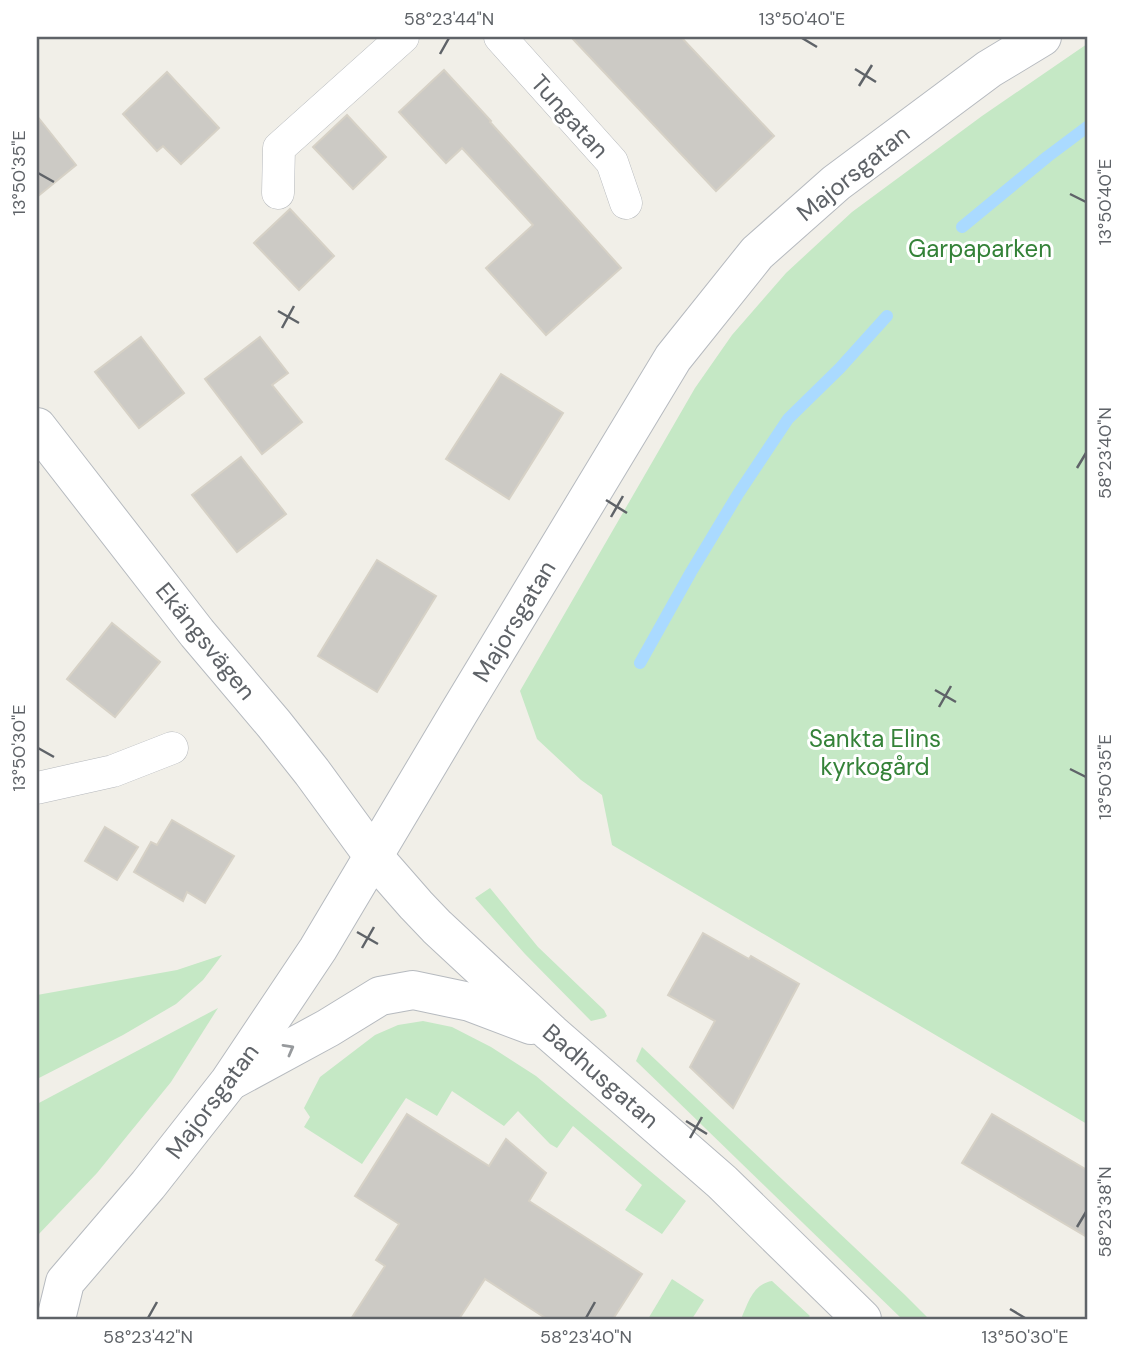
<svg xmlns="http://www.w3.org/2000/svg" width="1124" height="1356" viewBox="0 0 1124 1356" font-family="'DM Sans',sans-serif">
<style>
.green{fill:#c5e8c5}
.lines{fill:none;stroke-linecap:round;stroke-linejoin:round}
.stream{stroke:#aadaff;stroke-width:12}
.building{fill:#cccac5;stroke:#d6d1c6;stroke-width:2}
.street-casing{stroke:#b5b8bc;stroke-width:33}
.secondary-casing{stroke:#b6babf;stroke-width:40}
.street{stroke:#fff;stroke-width:32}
.secondary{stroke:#fff;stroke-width:38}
.oneway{stroke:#979a9d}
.ticks{fill:none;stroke:#5f6368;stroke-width:2.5}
.labels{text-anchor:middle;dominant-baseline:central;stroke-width:6;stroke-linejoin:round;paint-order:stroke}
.street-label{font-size:24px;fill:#5f6368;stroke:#fff}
.park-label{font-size:24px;fill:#348238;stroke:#fff}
.neatline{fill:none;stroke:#5f6368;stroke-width:2.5}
.ticks-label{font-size:18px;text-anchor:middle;fill:#5f6368}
</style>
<rect width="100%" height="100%" fill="#f1efe8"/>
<g class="green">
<polygon points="1087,44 1087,1124 612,845 602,795 581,780 537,739 520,691 695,388 732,335 786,273 852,212 982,116"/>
<polygon points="490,888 538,947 604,1010 607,1016 604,1018 591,1021 525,954 475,898"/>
<polygon points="222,955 203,980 176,1004 123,1035 37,1079 37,995 177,970"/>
<polygon points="218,1008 171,1082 97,1173 37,1236 37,1104"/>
<polygon points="423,1021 452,1027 491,1047 536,1076 686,1201 662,1234 625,1210 642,1185 573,1126 557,1148 550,1144 518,1111 504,1126 452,1091 437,1116 406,1098 362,1164 304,1127 310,1117 304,1108 320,1077 375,1035 398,1025"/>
<polygon points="642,1047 905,1295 929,1319 902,1319 636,1061"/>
<polygon points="672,1279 704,1300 692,1319 648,1319"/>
<path d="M772,1281l38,35 -3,3h-66c7,-16 12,-35 31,-38z"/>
</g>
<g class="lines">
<g class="stream">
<polyline points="962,227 1047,157 1087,127"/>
<polyline points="640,663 691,572 738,494 788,419 840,368 887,316"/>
</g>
</g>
<g class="building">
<polygon points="571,37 681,37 774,136 716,191"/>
<polygon points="444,70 491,121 490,122 621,268 546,335 486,268 533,225 462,148 446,163 399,112"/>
<polygon points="167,72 219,128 181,164 163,146 157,151 123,114"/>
<polygon points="347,115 386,157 353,189 313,147"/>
<polygon points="37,116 76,165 37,197"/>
<polygon points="290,209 334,256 299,290 254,243"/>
<polygon points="141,337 184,393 139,428 95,372"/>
<polygon points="260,337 288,373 272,385 302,422 262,454 205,379"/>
<polygon points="501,374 563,413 509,499 446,459"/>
<polygon points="241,457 286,514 237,552 192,495"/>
<polygon points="377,560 436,596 377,692 318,656"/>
<polygon points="112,623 160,662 115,717 67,679"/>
<polygon points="172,820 234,856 205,903 187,892 183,901 134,872 151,842 157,845"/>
<polygon points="105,827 138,847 117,880 85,861"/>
<polygon points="703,933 749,959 751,956 799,984 733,1108 690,1067 715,1021 668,995"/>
<polygon points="407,1114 489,1166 506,1139 546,1173 529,1201 642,1274 613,1319 547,1319 485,1279 459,1319 351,1319 385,1266 376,1260 399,1224 355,1196"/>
<polygon points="992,1114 1087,1170 1087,1237 962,1163"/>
</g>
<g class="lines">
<g class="street-casing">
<g id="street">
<polyline points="500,37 612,162 626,203"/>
<polyline points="278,193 279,148 403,37"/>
<polyline points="37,788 113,771 172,748"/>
</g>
</g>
<g class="secondary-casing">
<g id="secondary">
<polyline points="37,427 197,633 274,724 312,772 374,857 416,905 437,927 551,1033 722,1182 862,1319"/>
<polyline points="234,1079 328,1028 380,996 413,990 470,1002 531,1025"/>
<polyline points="56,1319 65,1282 148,1185 229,1082 318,949 458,714 673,358 757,253 836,183 989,69 1042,37"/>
</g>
</g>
<use href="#street" class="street"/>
<use href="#secondary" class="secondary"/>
</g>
<defs><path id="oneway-chevron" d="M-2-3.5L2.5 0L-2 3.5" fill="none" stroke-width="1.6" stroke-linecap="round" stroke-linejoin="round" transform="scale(1.75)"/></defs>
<use class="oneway" href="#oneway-chevron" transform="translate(289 1049) rotate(-29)"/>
<path class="ticks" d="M802,38l15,9M440,54l9,-16M855,69l21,13M859,86l13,-21M38,173l16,9M1070,194l16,8M278,311l21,12M282,328l12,-22M1077,468l9,-15M606,500l21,13M611,517l12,-21M935,690l21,12M939,707l12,-21M38,748l16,9M1070,769l16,8M357,932l21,12M362,948l12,-21M686,1121l21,13M690,1138l12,-21M1077,1227l9,-15M1010,1309l15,9M148,1318l9,-16M586,1318l9,-16"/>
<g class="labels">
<g class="street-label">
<text transform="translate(570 116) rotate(48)">Tungatan</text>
<text transform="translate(853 173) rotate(-39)">Majorsgatan</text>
<text transform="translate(514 621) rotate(-59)">Majorsgatan</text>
<text transform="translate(206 641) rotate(51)">Ekängsvägen</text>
<text transform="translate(601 1076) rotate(41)">Badhusgatan</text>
<text transform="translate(212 1101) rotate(-53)">Majorsgatan</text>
</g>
<g class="park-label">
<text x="980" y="248">Garpaparken</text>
<text x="875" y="738">Sankta Elins<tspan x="875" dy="28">kyrkogård</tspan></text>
</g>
</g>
<rect width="1124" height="1356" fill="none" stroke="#ffffff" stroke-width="77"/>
<rect x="38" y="38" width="1048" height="1280" class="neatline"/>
<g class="ticks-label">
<text x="449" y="25">58°23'44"N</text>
<text x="802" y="25">13°50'40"E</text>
<text transform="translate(19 173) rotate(-90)" y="6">13°50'35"E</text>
<text transform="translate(1105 202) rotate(-90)" y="6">13°50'40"E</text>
<text transform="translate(1105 453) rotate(-90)" y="6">58°23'40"N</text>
<text transform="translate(19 748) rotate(-90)" y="6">13°50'30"E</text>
<text transform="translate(1105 777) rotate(-90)" y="6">13°50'35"E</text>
<text transform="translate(1105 1212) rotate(-90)" y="6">58°23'38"N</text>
<text x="148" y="1343">58°23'42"N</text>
<text x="586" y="1343">58°23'40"N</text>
<text x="1025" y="1343">13°50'30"E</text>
</g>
</svg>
